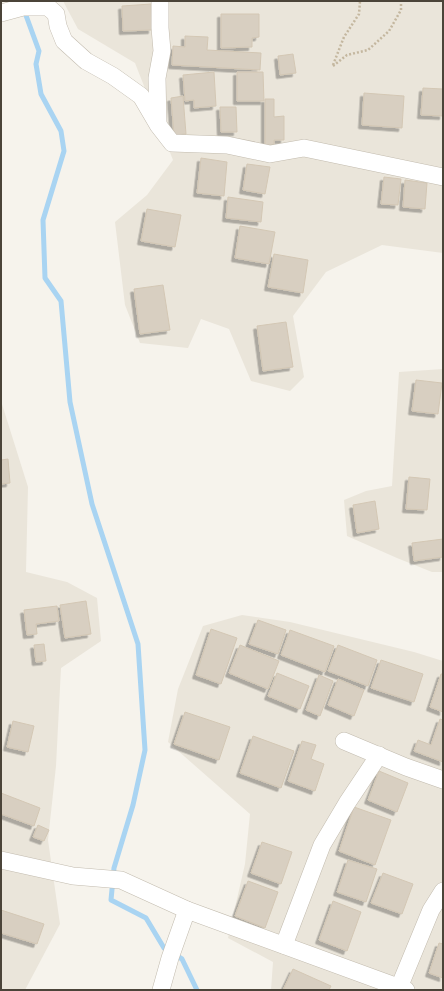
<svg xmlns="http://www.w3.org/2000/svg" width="444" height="991" viewBox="0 0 444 991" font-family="Barlow,sans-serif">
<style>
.residential{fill:#eae5da}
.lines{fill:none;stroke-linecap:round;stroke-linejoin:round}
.stream{stroke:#a9d4f2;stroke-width:5}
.building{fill:#d8cfc1;stroke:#d3c7b4;filter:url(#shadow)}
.minor-casing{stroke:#c2bbae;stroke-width:18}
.path{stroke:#c4b79f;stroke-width:2.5;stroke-dasharray:2 2;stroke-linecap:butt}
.minor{stroke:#fff;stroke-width:17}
</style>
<defs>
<filter id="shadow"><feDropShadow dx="-3.5" dy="3.5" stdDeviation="0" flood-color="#0004"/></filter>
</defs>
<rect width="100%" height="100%" fill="#f6f3ec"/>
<g class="residential">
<polygon points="63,1 443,1 443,253 382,245 326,272 293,316 304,377 290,391 251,381 229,329 201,319 188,348 140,343 125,305 115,222 147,195 173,160 135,63 78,29"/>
<polygon points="443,369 443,572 432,572 397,558 347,536 344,500 366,491 392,486 399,372"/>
<polygon points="1,401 28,487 26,572 67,582 97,598 101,641 61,668 56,766 48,840 60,924 25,990 1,990"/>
<polygon points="242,615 290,622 414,652 443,661 443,990 271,990 273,962 228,938 245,864 250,814 168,742 178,689 203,626"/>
</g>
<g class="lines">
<polyline class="stream" points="24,10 39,51 36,64 41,94 61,131 64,151 43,220 45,278 61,301 70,402 92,504 138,644 145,750 133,805 114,868 111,900 146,918 164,948 182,959 197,990"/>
</g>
<g class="building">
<polygon points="151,4 152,30 123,31 122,6"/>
<polygon points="221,14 259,14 259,37 252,38 252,47 221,48"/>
<polygon points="185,36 208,37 207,50 261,53 260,70 172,65 173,46 185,47"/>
<polygon points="293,54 296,73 280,75 278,56"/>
<polygon points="214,72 216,106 194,108 194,100 185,101 183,75"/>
<polygon points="237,72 263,72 264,101 237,101"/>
<polygon points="423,88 443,89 443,116 421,115"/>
<polygon points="364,93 404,96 402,128 362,125"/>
<polygon points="183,96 186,134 174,135 171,98"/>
<polygon points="265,99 274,99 274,117 284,116 284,140 274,140 274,145 265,146"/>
<polygon points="220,107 236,107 237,132 221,132"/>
<polygon points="201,158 227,162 224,196 197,193"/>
<polygon points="247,164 270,167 265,194 243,190"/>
<polygon points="384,177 401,179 398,205 381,204"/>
<polygon points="405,180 427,183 425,209 403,207"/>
<polygon points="228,197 263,202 261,222 226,218"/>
<polygon points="147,209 181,215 175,247 141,241"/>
<polygon points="240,226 275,232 269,264 235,258"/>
<polygon points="274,254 308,260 303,293 268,287"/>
<polygon points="163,285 170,330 140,334 134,289"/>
<polygon points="286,322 293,367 263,371 257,326"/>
<polygon points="416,380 442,383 438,414 412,411"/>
<polygon points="8,459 10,483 1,484 1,460"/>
<polygon points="409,477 430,479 427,510 406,509"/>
<polygon points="375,501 379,529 357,533 353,505"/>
<polygon points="443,539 443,557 414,561 412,543"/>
<polygon points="86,601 91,634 65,638 60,605"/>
<polygon points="57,606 59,621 36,624 37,634 27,635 24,610"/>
<polygon points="258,620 286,630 278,654 249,644"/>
<polygon points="211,629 237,638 221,684 196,675"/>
<polygon points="290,630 334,646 325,672 281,655"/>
<polygon points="44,644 46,661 36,662 34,645"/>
<polygon points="240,645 279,661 268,689 229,673"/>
<polygon points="338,645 377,660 368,686 328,671"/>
<polygon points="381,660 423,674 414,702 371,688"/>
<polygon points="277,673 309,686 300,709 268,696"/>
<polygon points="441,674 443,674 443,712 430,707"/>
<polygon points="319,675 333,681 320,716 306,710"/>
<polygon points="338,679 364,690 354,716 328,705"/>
<polygon points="185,712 230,727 219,760 174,744"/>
<polygon points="440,719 443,720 443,762 414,751 418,740 431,745"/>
<polygon points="13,721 34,726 28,752 7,747"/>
<polygon points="253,736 294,751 281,788 240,773"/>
<polygon points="302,741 316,745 311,759 324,764 315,791 288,781"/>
<polygon points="379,771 408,783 397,812 368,800"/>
<polygon points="1,793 40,808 34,826 1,814"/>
<polygon points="354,807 391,820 375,865 339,851"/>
<polygon points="38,825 49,830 44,841 33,837"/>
<polygon points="262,842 292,852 281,884 251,873"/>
<polygon points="348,860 377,869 366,902 337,892"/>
<polygon points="383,873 413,884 402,914 371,903"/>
<polygon points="248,881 278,892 265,928 235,916"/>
<polygon points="333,901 361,912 347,951 319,940"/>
<polygon points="1,910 44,924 37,944 1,933"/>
<polygon points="439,943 443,944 443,978 429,973"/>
<polygon points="293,969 331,986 329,990 283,990"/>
</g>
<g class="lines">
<g class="minor-casing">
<g id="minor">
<polyline points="1,13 23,7 48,7 56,14 58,26 64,41 86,61 113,76 141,96 158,125 172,143 227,145 270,154 304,148 443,177"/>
<polyline points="158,124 157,78 162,51 160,28 160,1"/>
<polyline points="344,741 406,767 443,780"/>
<polyline points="1,860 73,876 121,880 187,910 406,990"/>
<polyline points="284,945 322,845 347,803 379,755"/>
<polyline points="161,990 170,958 187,910"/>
<polyline points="398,990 431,910 443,891"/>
</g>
</g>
<g class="path">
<polyline points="333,65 344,37 359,14 360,1"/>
<polyline points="333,66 347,55 368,50 389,31 401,10 401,1"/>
</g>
<use href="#minor" class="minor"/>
</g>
<rect width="444" height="991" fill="none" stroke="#4b4439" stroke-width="4"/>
</svg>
